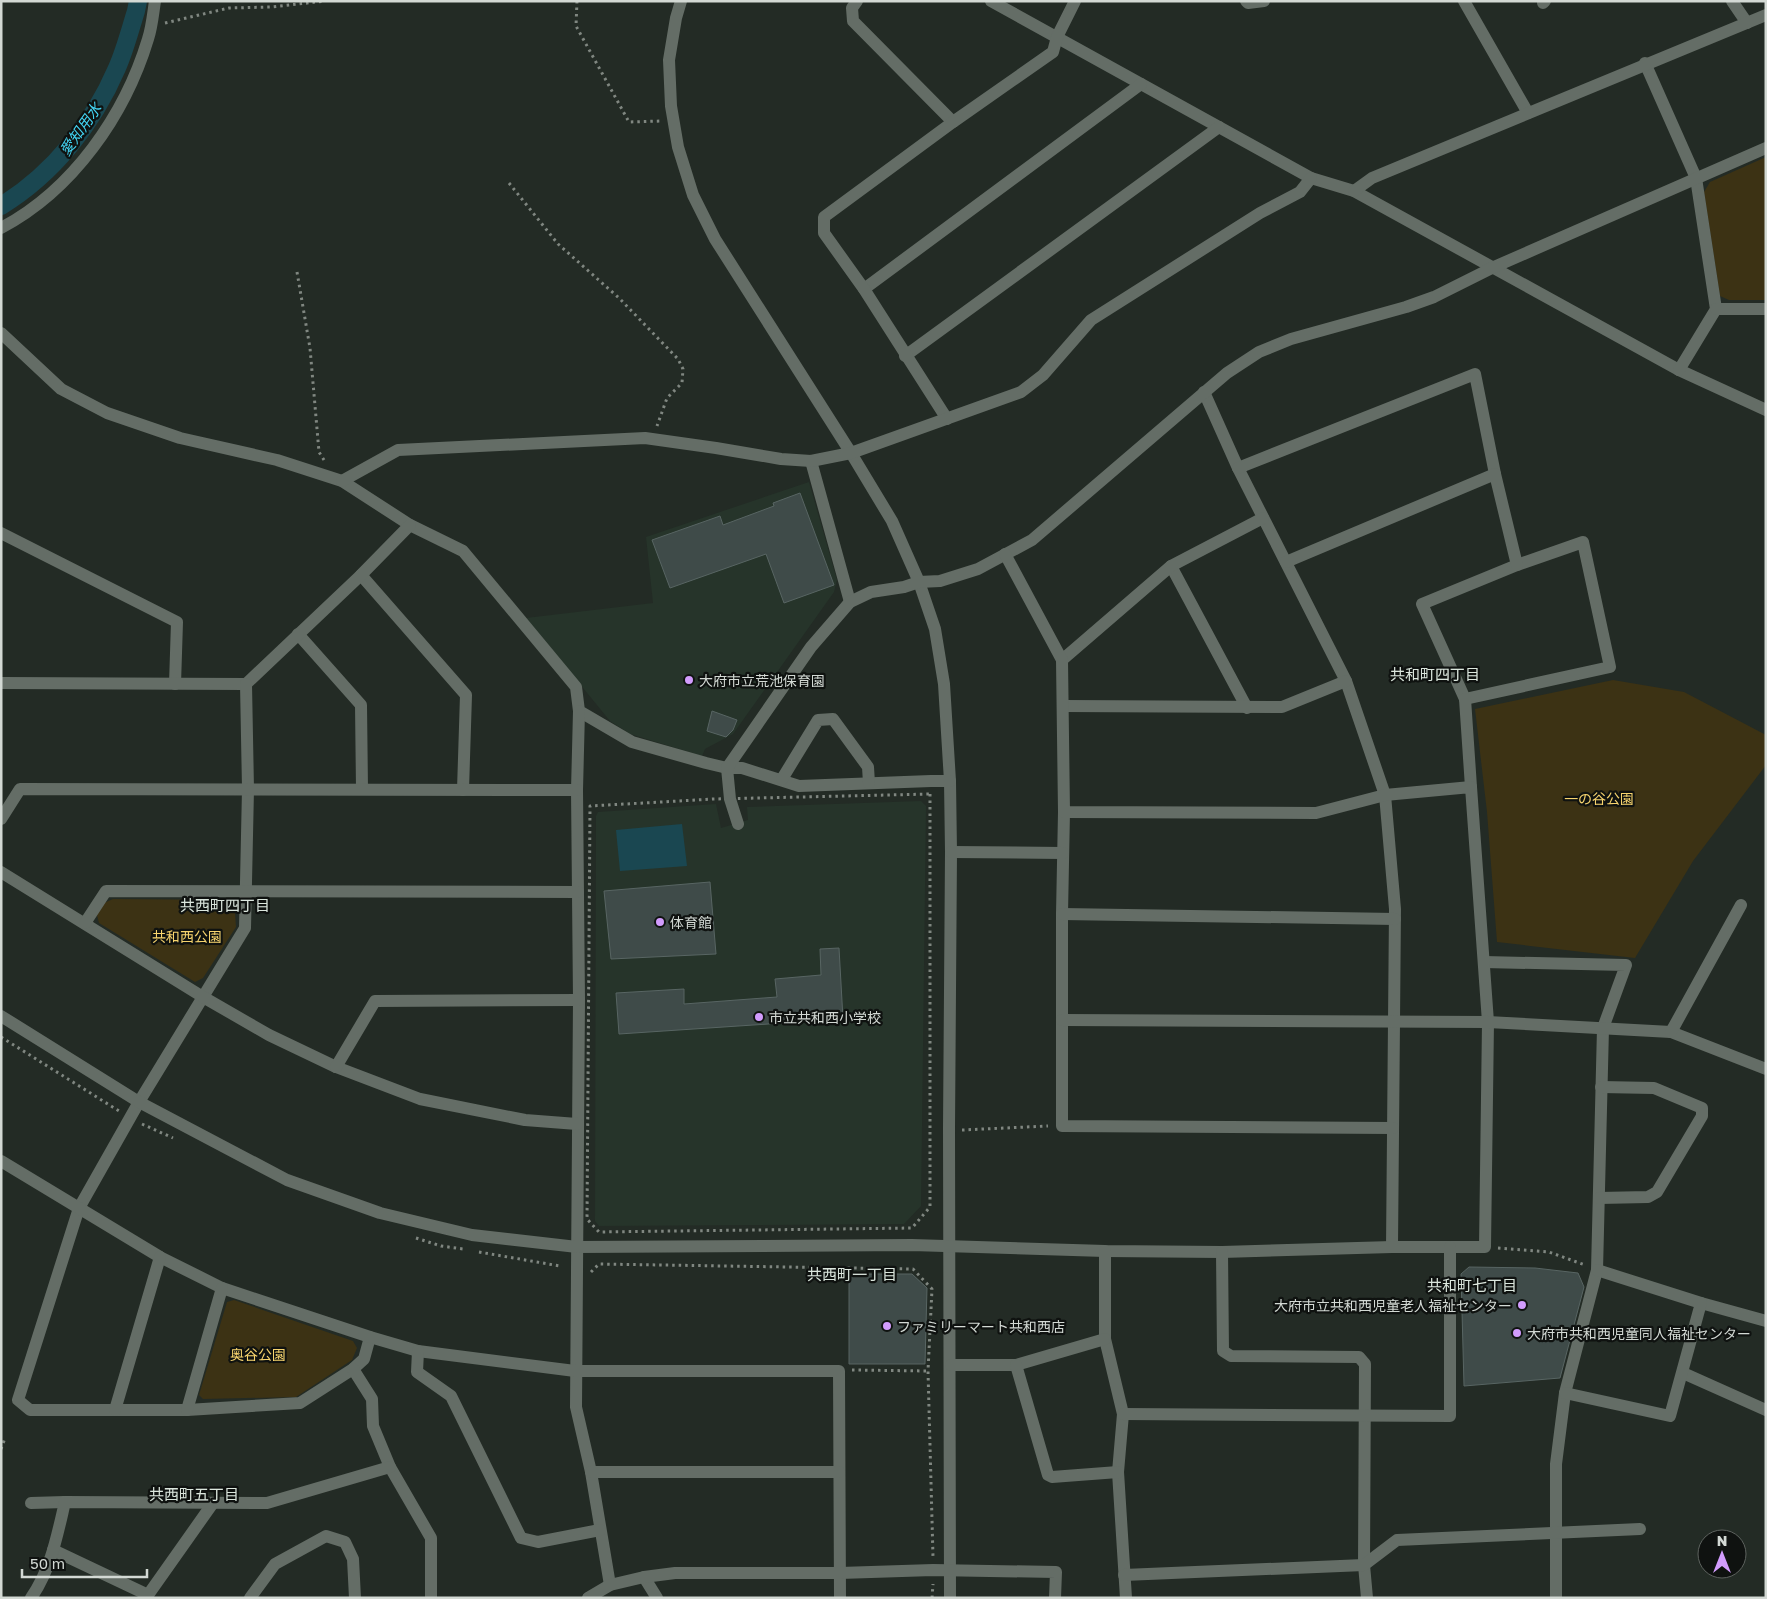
<svg xmlns="http://www.w3.org/2000/svg" width="1767" height="1599" viewBox="0 0 1767 1599" font-family="'Golos Text','Noto Sans JP',sans-serif">
<style>
.built{fill:#26342a}
.green{fill:#3c3214}
.water{fill:#1a4751}
.lines{fill:none;stroke-linecap:round;stroke-linejoin:round}
.canal{stroke:#1a4751;stroke-width:18}
.building{fill:#3f4b49;stroke:#586563}
.path{stroke:#808781;stroke-width:3;stroke-dasharray:2.5 4;stroke-linecap:butt}
.minor{stroke:#646d66;stroke-width:12}
.poi-dot{fill:#d29cfd;stroke:#0f1210;stroke-width:2}
.labels{text-anchor:middle;dominant-baseline:central;stroke-width:4.5;stroke-linejoin:round;paint-order:stroke}
.poi-label{font-size:14px;fill:#d3d9d4;stroke:#0f1210;text-anchor:start}
.park-label{font-size:14px;fill:#f7d46e;stroke:#0f1210}
.water-label{font-size:15px;font-style:italic;fill:#43d5f4;stroke:#0f1210}
.neighbourhood-label{font-size:15px;fill:#dce7de;stroke:#0f1210}
</style>
<rect width="100%" height="100%" fill="#232b25"/>
<g class="built">
<polygon points="809,482 837,580 834,592 733,734 705,749 702,756 630,734 610,721 526,618 653,603 646,537"/>
<polygon points="921,801 926,806 921,1206 904,1224 599,1226 595,1221 596,816 598,812 716,804 721,828 748,820 747,807"/>
</g>
<g class="green">
<polygon points="1766,157 1766,300 1729,300 1720,296 1704,192 1710,182"/>
<polygon points="1613,680 1684,692 1766,735 1766,765 1693,861 1635,958 1497,942 1487,812 1475,709"/>
<polygon points="113,899 234,900 236,927 203,978 195,982 99,923 97,915 104,903"/>
<polygon points="234,1300 353,1341 357,1348 352,1360 296,1397 203,1399 199,1395 227,1302"/>
</g>
<polygon class="water" points="682,824 687,866 620,871 616,830"/>
<g class="lines">
<path class="canal" d="M1,206c52,-32 92,-82 116,-138 8,-18 13,-38 19,-57l2,-10"/>
</g>
<g class="building">
<polygon points="800,493 834,585 784,603 766,554 670,588 652,540 720,516 723,525 774,506 773,503"/>
<polygon points="712,711 737,720 733,730 726,737 707,731"/>
<polygon points="710,882 716,954 611,959 604,891"/>
<polygon points="839,948 843,1019 619,1034 616,993 684,989 684,1004 777,997 775,979 821,975 820,949"/>
<polygon points="1469,1267 1535,1268 1578,1273 1584,1287 1560,1378 1464,1386 1461,1274"/>
<polygon points="849,1274 912,1274 927,1288 925,1364 849,1364"/>
</g>
<g class="lines">
<g class="path">
<polyline points="577,1 576,26 629,122 661,121"/>
<polyline points="165,23 229,8 272,7 325,1"/>
<polyline points="509,183 558,244 619,298 678,359 683,369 682,383 667,398 657,426"/>
<polyline points="297,272 310,348 319,452 324,460"/>
<polygon points="930,794 930,1207 912,1228 599,1232 587,1219 590,806 714,799"/>
<polyline points="1,1037 119,1111"/>
<polyline points="142,1124 173,1138"/>
<polyline points="962,1130 1048,1126"/>
<polyline points="416,1238 441,1246 463,1249"/>
<polyline points="1498,1248 1549,1252 1585,1265"/>
<polyline points="479,1252 560,1266"/>
<polyline points="591,1272 599,1264 913,1269 932,1289 928,1371 933,1557"/>
<polyline points="852,1370 928,1371"/>
<polyline points="1,1449 5,1438"/>
<polyline points="932,1598 933,1584"/>
</g>
<g class="minor">
<polyline points="681,1 676,18 669,60 671,106 678,147 693,195 715,239 851,453 892,521 919,582 935,629 944,684 950,781 951,852 949,1128 950,1598"/>
<polyline points="857,1 852,8 853,21 953,122"/>
<polyline points="991,1 1311,178 1354,191 1679,370 1766,410"/>
<polyline points="1246,1 1248,3 1264,1"/>
<polyline points="1464,1 1528,113"/>
<polyline points="1732,1 1747,23"/>
<polyline points="1543,3 1545,1"/>
<polyline points="1645,63 1696,178 1716,309 1679,370"/>
<polyline points="1354,191 1372,178 1766,15"/>
<path d="M1,228c72,-38 124,-113 147,-189 4,-12 5,-25 7,-38"/>
<polyline points="864,289 1141,84"/>
<polyline points="1716,309 1766,309"/>
<polyline points="1,333 61,389 107,413 180,438 277,460 342,481 410,525 463,551 576,687 579,711 632,742 706,763 727,768 742,768 799,786 931,781 950,781"/>
<polyline points="905,356 1219,127"/>
<polyline points="1204,392 1238,468 1346,681 1385,795 1395,909 1392,1247"/>
<polyline points="947,419 864,289 824,233 824,217 953,122 1053,52 1057,37 1075,1"/>
<polyline points="811,461 850,602"/>
<polyline points="1238,468 1475,374 1495,474"/>
<polyline points="342,481 398,450 645,438 716,448 781,459 811,461 851,453 1021,392 1043,375 1091,320 1260,213 1300,192 1311,178"/>
<polyline points="1,533 177,622 175,684"/>
<polygon points="1583,542 1610,667 1465,699 1422,604 1517,565"/>
<polyline points="1286,562 1495,474 1517,565"/>
<polyline points="1171,566 1247,708"/>
<polyline points="361,575 466,695 463,790"/>
<polyline points="298,634 361,705 362,789"/>
<polyline points="1062,660 1171,566 1263,518"/>
<polyline points="1,683 246,684 361,575 410,525"/>
<polyline points="246,684 248,789 245,928 139,1102 79,1208 18,1400 30,1410 187,1410 300,1403 353,1369 364,1359 370,1337"/>
<polyline points="1465,699 1471,787"/>
<polyline points="1063,706 1282,707 1346,681"/>
<polyline points="579,711 577,790 579,1000 576,1407 591,1472 610,1585"/>
<polyline points="782,779 818,720 833,719 868,767 869,783"/>
<polyline points="1064,812 1062,914 1062,1126 1393,1128"/>
<polyline points="1,819 20,789 577,790"/>
<polyline points="738,824 730,799 727,768 811,647 850,602 871,592 904,587 919,582 940,581 978,569 1032,540 1227,373 1259,352 1291,339 1406,307 1434,297 1494,267 1766,148"/>
<polyline points="951,852 1063,853"/>
<polyline points="1,872 203,997 269,1035 336,1067 420,1099 525,1120 577,1124"/>
<polyline points="1062,914 1395,919"/>
<polyline points="85,923 106,891 578,892"/>
<polyline points="1484,962 1626,965 1603,1028 1597,1270 1565,1393 1556,1464 1556,1598"/>
<polyline points="1,1016 139,1102 287,1180 380,1213 472,1235 577,1247 912,1245 1105,1251 1222,1252 1392,1247 1485,1247 1488,1022 1471,787 1385,795 1316,813 1064,812 1062,660 1005,554"/>
<polyline points="1062,1020 1488,1022 1671,1032 1766,1069"/>
<polyline points="1671,1032 1741,905"/>
<polyline points="336,1067 375,1001 579,1000"/>
<polyline points="1,1161 160,1257 222,1288 370,1337 418,1351 575,1371 839,1371 840,1598"/>
<polyline points="1599,1198 1648,1197 1657,1192 1702,1116 1702,1108 1654,1088 1601,1087"/>
<polyline points="1105,1251 1105,1339 1123,1414 1118,1472 1126,1598"/>
<polyline points="1222,1252 1223,1351 1231,1356 1359,1357 1365,1364 1364,1565 1367,1598"/>
<polyline points="1701,1303 1766,1321"/>
<polyline points="418,1351 417,1372 451,1396 521,1538 538,1542 600,1530"/>
<polyline points="951,1365 1016,1365 1105,1339"/>
<polyline points="1016,1365 1048,1475 1052,1477 1118,1472"/>
<polyline points="353,1369 372,1399 373,1426 390,1467 431,1538 431,1598"/>
<polyline points="1683,1373 1766,1410"/>
<polyline points="1565,1393 1670,1416 1701,1303 1597,1270"/>
<polyline points="115,1410 160,1257"/>
<polyline points="187,1410 222,1288"/>
<polyline points="1123,1414 1450,1416 1450,1247"/>
<polyline points="591,1472 839,1472"/>
<polyline points="31,1503 65,1502"/>
<polyline points="53,1550 148,1595 213,1503"/>
<polyline points="1124,1575 1364,1565 1397,1540 1640,1529"/>
<polyline points="644,1577 657,1598"/>
<path d="M31,1598c20,-29 26,-62 34,-96l202,1 123,-36"/>
<polyline points="250,1598 275,1564 326,1536 345,1542 353,1559 355,1598"/>
<polyline points="588,1598 610,1585 644,1577 675,1573 840,1573 933,1570 1056,1572 1055,1598"/>
</g>
</g>
<g class="poi-dot">
<circle cx="689" cy="680" r="5"/>
<circle cx="660" cy="922" r="5"/>
<circle cx="759" cy="1017" r="5"/>
<circle cx="1522" cy="1305" r="5"/>
<circle cx="887" cy="1326" r="5"/>
<circle cx="1517" cy="1333" r="5"/>
</g>
<g class="labels">
<g class="poi-label">
<text x="699" y="680">大府市立荒池保育園</text>
<text x="670" y="922">体育館</text>
<text x="769" y="1017">市立共和西小学校</text>
<text x="1512" y="1305" text-anchor="end">大府市立共和西児童老人福祉センター</text>
<text x="897" y="1326">ファミリーマート共和西店</text>
<text x="1527" y="1333">大府市共和西児童同人福祉センター</text>
</g>
<g class="park-label">
<text x="1599" y="798">一の谷公園</text>
<text x="187" y="936">共和西公園</text>
<text x="258" y="1354">奥谷公園</text>
</g>
<g class="water-label">
<text transform="translate(80 129) rotate(-55)">愛知用水</text>
</g>
<g class="neighbourhood-label">
<text x="1435" y="674">共和町四丁目</text>
<text x="225" y="905">共西町四丁目</text>
<text x="852" y="1274">共西町一丁目</text>
<text x="1472" y="1285">共和町七丁目</text>
<text x="194" y="1494">共西町五丁目</text>
</g>
</g>
<rect width="1767" height="1599" fill="none" stroke="#d3d9d4" stroke-width="5"/>
<g transform="translate(1722 1554)"><circle r="24" fill="#0f1210" stroke="#5d625e"/>
<path d="M0-4L9 19L0 12L-9 19Z" fill="#d29cfd"/>
<text y="-8" font-size="14" font-weight="bold" text-anchor="middle" fill="#d3d9d4">N</text>
</g>
<path d="M22 1569v8h125v-8" fill="none" stroke="#d3d9d4" stroke-width="2.5"/>
<text x="30" y="1569" font-size="15" fill="#d3d9d4" stroke="#0f1210" stroke-width="4" paint-order="stroke">50 m</text>
</svg>
